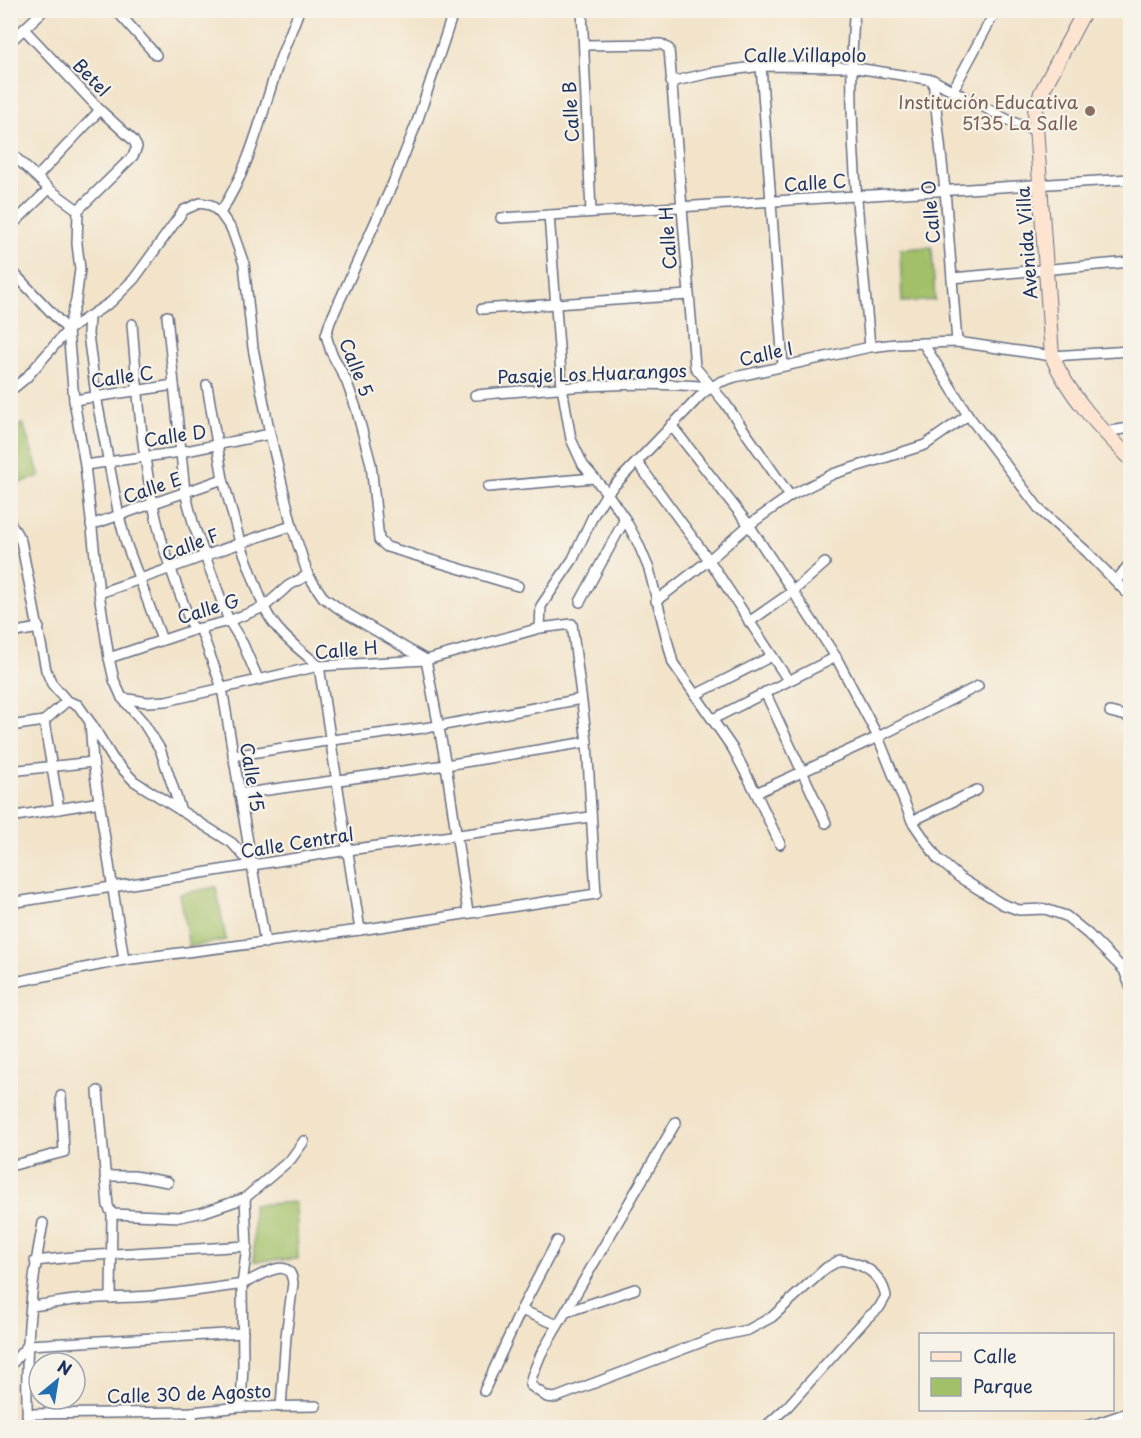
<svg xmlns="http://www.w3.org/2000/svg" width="1141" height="1438" viewBox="0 0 1141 1438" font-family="'Playpen Sans',sans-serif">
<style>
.green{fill:#a1c068;stroke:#5e7863;stroke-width:1.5}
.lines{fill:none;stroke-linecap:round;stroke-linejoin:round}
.street-casing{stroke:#666e83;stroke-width:12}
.secondary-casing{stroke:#666e83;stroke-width:16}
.street{stroke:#fff;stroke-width:9}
.secondary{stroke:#fde4d1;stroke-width:14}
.education-dot{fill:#8d6e63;stroke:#f7f3e8;stroke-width:2}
.labels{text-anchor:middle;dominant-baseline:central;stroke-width:4.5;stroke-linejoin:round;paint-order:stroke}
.street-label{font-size:18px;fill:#1b2f5e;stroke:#f7f3e8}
.education-label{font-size:18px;fill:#785e54;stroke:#f7f3e8;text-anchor:end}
</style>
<rect width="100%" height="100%" fill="#f7f3e8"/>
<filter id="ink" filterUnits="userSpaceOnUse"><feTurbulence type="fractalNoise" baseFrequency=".0167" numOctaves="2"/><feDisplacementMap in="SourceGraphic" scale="12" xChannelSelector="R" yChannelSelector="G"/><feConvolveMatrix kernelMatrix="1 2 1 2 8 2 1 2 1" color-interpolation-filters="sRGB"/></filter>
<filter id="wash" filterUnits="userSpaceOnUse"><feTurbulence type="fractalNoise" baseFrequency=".008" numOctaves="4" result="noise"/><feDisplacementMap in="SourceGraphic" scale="24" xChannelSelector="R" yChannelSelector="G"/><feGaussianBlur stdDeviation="1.35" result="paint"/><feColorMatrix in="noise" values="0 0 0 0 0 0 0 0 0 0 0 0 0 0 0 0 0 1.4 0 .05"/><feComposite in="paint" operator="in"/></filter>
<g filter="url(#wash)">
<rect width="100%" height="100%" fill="#f2e3c9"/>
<g class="green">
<polygon points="932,247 935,300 902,302 900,249"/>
<polygon points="23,424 40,476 11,486 11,428"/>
<polygon points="216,887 226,940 189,947 180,894"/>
<polygon points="296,1202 298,1259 254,1261 253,1205"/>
</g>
</g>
<g filter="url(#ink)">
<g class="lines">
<g class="street-casing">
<g id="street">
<polyline points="116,10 156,55"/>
<polyline points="454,10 417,122 393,183 330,322 326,335 331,352 346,380 356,408 371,464 379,540 387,547 518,586"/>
<polyline points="582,10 591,212"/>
<path d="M857,10l-3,7c-8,110 7,221 16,330"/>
<polyline points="24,29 100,110 133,140 137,147 133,156 78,210"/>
<polyline points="10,42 44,10"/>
<polyline points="584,45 661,44 669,49 695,367 725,403 790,496"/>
<polyline points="761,66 783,365"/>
<polyline points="933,80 945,190 957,342"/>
<polyline points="671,82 710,73 761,66 850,67 933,80 1010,121 1036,131"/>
<polyline points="953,90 996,10"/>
<polyline points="10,152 49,189 78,210"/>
<polyline points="37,177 100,110"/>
<polyline points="78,210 77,244 80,269 76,300 68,330 74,400 85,465 99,593 109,658 114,680 122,698 143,722 160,749 181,811"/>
<path d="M220,213c30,-45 42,-100 59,-151 6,-17 14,-34 20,-52"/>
<polyline points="549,215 562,387 571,439 583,465 607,493 625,519 638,543 649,569 673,663 733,749 756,793 780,844"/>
<polyline points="501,218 1130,179"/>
<polyline points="10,227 49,189"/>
<polyline points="10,269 68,330"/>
<polyline points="952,278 1130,262"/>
<polyline points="482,309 688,295"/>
<polyline points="167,316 185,492 194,526 229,621 243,644 258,679"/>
<polyline points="89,317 88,334 96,396 119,516 126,543 162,640"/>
<path d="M132,324c6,71 10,141 28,210 8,32 22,64 33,96"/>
<polyline points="923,343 968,415 1040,510 1087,552 1130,596"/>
<path d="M207,385l16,94 17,63 24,65c11,25 34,41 55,59l41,264"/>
<polyline points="10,391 26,378 68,330 111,302 134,279 184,210 200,203 211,205 220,213 232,230 244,264 253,348 270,434 292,526 308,575 323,597 344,612 426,660 446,765 468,913"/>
<path d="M475,395c78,-7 158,-15 236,-8"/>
<polyline points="74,400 174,385"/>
<polyline points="671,425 749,525 836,657 878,737 912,821 938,859 959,877 1002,904 1019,910 1045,909 1066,916 1088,934 1124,970 1130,986"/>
<polyline points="1104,432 1130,428"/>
<polyline points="637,462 709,560 788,680"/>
<polyline points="85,465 181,452 270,434"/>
<polyline points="488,487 594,478"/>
<polyline points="10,522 21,541 46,670 52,684 67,701 78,705 90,722 93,762 124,960"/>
<polyline points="91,525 223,479"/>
<polyline points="1117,580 1130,563"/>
<path d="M99,593c65,-21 128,-47 193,-67"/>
<polyline points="656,601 709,560 749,525 790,496 833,474 925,445 968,415"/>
<polyline points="580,602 625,519"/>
<polyline points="749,622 792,592 825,563"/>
<polyline points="200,628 222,688 265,943"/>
<polyline points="540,628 541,606 573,559 593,516 607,493 703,393 720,382 735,377 870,347 896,344 957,342 1052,356 1130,351"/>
<polyline points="10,633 39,628"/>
<polyline points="109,658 193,630 229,621 264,607 288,586 308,575"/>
<polyline points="765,692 826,823"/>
<polyline points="695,695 772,656"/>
<polyline points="1110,712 1130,717"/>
<polyline points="713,719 836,657"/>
<polyline points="44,721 59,809"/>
<polyline points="91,723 113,759 134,781 232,843 251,864"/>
<polyline points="10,726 44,721 67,701"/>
<polyline points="233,756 332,740 439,726 581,699"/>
<polyline points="10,771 93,762"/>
<polyline points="756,793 878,737 978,686"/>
<polyline points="239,794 446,765 587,742"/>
<polyline points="10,817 100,802"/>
<polyline points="912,821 977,790"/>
<polyline points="10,903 348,850 590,817"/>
<polyline points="10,983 124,960 360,930 596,894 587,742 572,624 540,628 426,660 319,666 166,701 147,702 122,698"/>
<polyline points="98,1091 108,1206 112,1214 111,1298"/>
<path d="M676,1122l-135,232 -9,22 -2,9 17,12 8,1 160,-61 33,-7 24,-13 54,-49 14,-8c22,3 41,13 46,36l-7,12 -12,10 -79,88 -24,22"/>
<polyline points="10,1166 64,1152 61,1096"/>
<polyline points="105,1176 134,1176 168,1182"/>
<polyline points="112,1214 180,1217 204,1212 245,1198 291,1159 304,1141"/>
<polyline points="35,1261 82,1256 247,1246"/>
<path d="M32,1306c18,-2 36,-6 55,-7 21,-2 43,-1 64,-3 29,-3 58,-7 86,-11 16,-1 52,-36 56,-2l-7,53 -5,71"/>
<polyline points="521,1310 558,1325"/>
<polyline points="566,1312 635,1289"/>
<polyline points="10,1366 28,1345 243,1333"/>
<polyline points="484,1391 521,1310 557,1241"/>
<polyline points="241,1407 243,1364 242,1285 247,1246 245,1198"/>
<polyline points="192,1412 193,1428"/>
<polyline points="27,1414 192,1412 241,1407 316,1406"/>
<path d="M28,1428c-4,-69 2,-139 15,-205"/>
<polyline points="1076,1428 1098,1423 1130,1412"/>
</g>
</g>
<g class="secondary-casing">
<path id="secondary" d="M1085,10l-44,83 -6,19 17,244c17,40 48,72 78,102"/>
</g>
<use href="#street" class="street"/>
<use href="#secondary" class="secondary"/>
</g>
</g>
<circle class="education-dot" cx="1090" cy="111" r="6"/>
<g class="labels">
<g class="street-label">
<text x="805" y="54">Calle Villapolo</text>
<text transform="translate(92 77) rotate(46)">Betel</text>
<text transform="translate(570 112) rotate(-93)">Calle B</text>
<text transform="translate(815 182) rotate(-4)">Calle C</text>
<text transform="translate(930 212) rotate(-95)">Calle O</text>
<text transform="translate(667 238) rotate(-94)">Calle H</text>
<text transform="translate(1026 243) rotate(-94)">Avenida Villa</text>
<text transform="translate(766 353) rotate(-13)">Calle I</text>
<text transform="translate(357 367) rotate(68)">Calle 5</text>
<text transform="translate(592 373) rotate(-2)">Pasaje Los Huarangos</text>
<text transform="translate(122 376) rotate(-8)">Calle C</text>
<text transform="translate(175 435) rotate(-9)">Calle D</text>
<text transform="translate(152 487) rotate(-19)">Calle E</text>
<text transform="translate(190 544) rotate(-21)">Calle F</text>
<text transform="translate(208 608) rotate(-17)">Calle G</text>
<text transform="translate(346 649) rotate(-5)">Calle H</text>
<text transform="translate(253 777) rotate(81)">Calle 15</text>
<text transform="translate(297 842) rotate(-9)">Calle Central</text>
<text transform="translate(189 1393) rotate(-2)">Calle 30 de Agosto</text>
</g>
<g class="education-label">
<text x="1078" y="101">Institución Educativa<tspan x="1078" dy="21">5135 La Salle</tspan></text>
</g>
</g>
<rect width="1141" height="1438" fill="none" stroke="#f7f3e8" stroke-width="36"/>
<rect x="919" y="1333" width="195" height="78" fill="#f7f3e8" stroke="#9fa5b1" stroke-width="1.5"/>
<rect x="931" y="1352" width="30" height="9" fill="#fde4d1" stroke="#9fa5b1" stroke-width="1.5"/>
<text x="973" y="1363" font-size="18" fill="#1b2f5e">Calle</text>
<rect x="931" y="1378" width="30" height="18" fill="#a1c068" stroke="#9fa5b1" stroke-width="1.5"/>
<text x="973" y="1393" font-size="18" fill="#1b2f5e">Parque</text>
<g transform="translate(57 1381) rotate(30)"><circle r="28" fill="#f7f3e8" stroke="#9fa5b1" stroke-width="1.5"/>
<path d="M0-4.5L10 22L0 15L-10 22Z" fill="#1f6fb2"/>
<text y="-9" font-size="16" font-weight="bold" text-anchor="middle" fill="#1b2f5e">N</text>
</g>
</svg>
